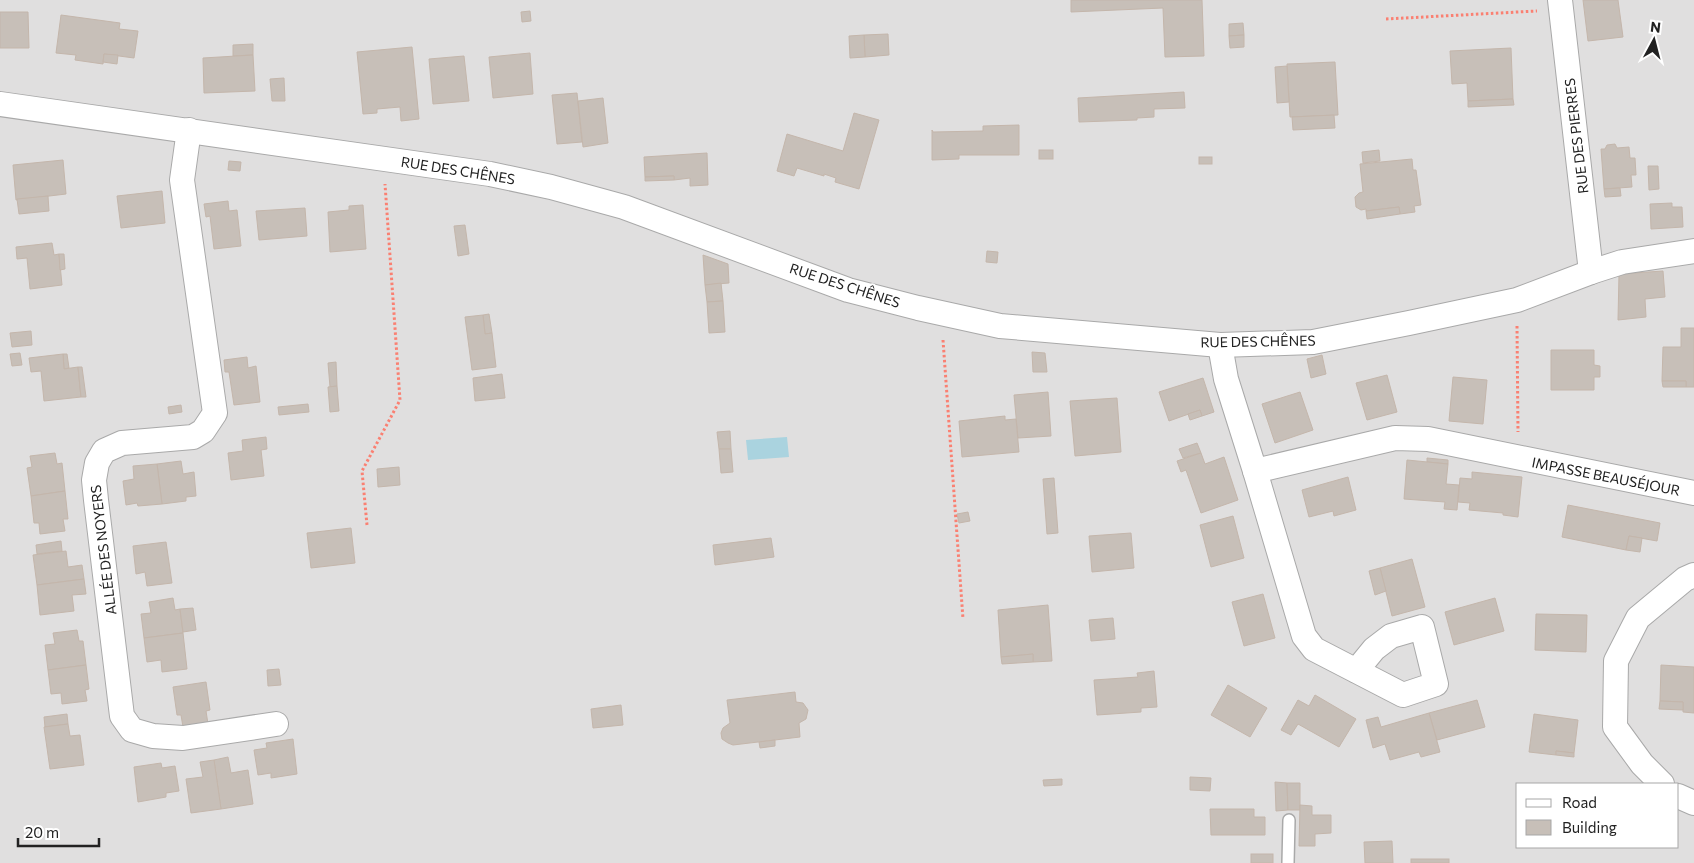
<svg xmlns="http://www.w3.org/2000/svg" width="1694" height="863" viewBox="0 0 1694 863" font-family="Commissioner,sans-serif">
<style>
.residential{fill:#e0dfdf;fill-rule:evenodd}
.water{fill:#aad3df}
.building{fill:#c7bfb8;stroke:#c4b6ab}
.lines{fill:none;stroke-linecap:round;stroke-linejoin:round}
.service-casing{stroke:#a9a9a9;stroke-width:14}
.minor-casing{stroke:#a9a9a9;stroke-width:26}
.path{stroke:#fa8072;stroke-width:3;stroke-dasharray:2.5 2.5;stroke-linecap:butt}
.service{stroke:#fff;stroke-width:11}
.minor{stroke:#fff;stroke-width:24}
.labels{text-anchor:middle;dominant-baseline:central;stroke-width:4;stroke-linejoin:round;paint-order:stroke}
.street-label{font-size:14px;fill:#222;stroke:#fff}
</style>
<rect width="100%" height="100%" fill="#f2efe9"/>
<path class="residential" d="M0,0h1694v863h-1694zM1518,784h160v63h-160z"/>
<polygon class="water" points="787,437 789,457 748,460 746,440"/>
<g class="building">
<polygon points="1071,0 1202,0 1204,56 1165,57 1163,8 1071,12"/>
<polygon points="1583,0 1618,0 1623,37 1588,41"/>
<polygon points="530,11 531,21 522,22 521,12"/>
<polygon points="0,12 28,12 29,48 0,48"/>
<polygon points="61,15 120,23 119,29 138,31 134,58 104,54 103,64 75,60 76,55 56,53"/>
<polygon points="1243,23 1244,35 1229,36 1229,24"/>
<polygon points="888,34 889,55 865,57 864,35"/>
<polygon points="864,35 865,57 850,58 849,36"/>
<polygon points="1244,35 1244,47 1230,48 1229,36"/>
<polygon points="253,44 253,55 233,56 233,45"/>
<polygon points="412,47 419,119 401,121 400,107 377,109 377,113 363,114 357,52"/>
<polygon points="1511,48 1513,99 1468,101 1467,83 1452,84 1450,51"/>
<polygon points="530,53 533,94 493,98 489,57"/>
<polygon points="104,54 118,55 117,64 103,62"/>
<polygon points="253,55 255,91 204,93 203,58"/>
<polygon points="464,56 469,101 433,104 429,59"/>
<polygon points="1335,62 1338,115 1290,117 1287,64"/>
<polygon points="1287,66 1289,102 1277,103 1275,67"/>
<polygon points="284,78 285,101 272,101 270,79"/>
<polygon points="1184,92 1185,108 1154,109 1154,117 1137,118 1137,120 1079,122 1078,98"/>
<polygon points="577,93 582,142 557,144 552,95"/>
<polygon points="603,98 608,143 583,147 578,101"/>
<polygon points="1513,99 1514,105 1468,107 1468,101"/>
<polygon points="854,113 879,120 859,189 835,182 836,178 824,174 824,176 797,168 794,176 777,171 787,134 843,151"/>
<polygon points="1334,115 1335,128 1293,130 1292,117"/>
<polygon points="1019,125 1019,155 959,155 959,159 932,160 932,130 933,132 983,131 983,126"/>
<polygon points="1615,144 1617,148 1629,147 1630,158 1635,158 1636,175 1631,175 1632,187 1604,189 1601,149 1605,149 1607,145"/>
<rect x="1039" y="150" width="14" height="9"/>
<polygon points="1379,150 1380,161 1363,163 1362,152"/>
<polygon points="707,153 708,185 690,186 690,178 674,180 674,176 645,177 644,157"/>
<rect x="1199" y="157" width="13" height="7"/>
<polygon points="1412,159 1413,170 1416,170 1421,205 1414,206 1415,212 1400,214 1399,207 1366,211 1366,209 1361,210 1356,207 1355,197 1359,193 1363,192 1360,164"/>
<polygon points="63,160 66,194 16,200 13,165"/>
<polygon points="229,161 241,162 240,171 228,170"/>
<polygon points="1648,166 1658,166 1659,189 1649,190"/>
<polygon points="674,176 674,180 645,181 645,177"/>
<polygon points="1620,188 1621,196 1605,197 1604,189"/>
<polygon points="162,191 165,223 121,228 117,196"/>
<polygon points="48,196 49,211 19,214 17,199"/>
<polygon points="228,201 229,211 237,210 241,246 214,249 210,216 206,217 204,204"/>
<polygon points="1672,203 1672,207 1682,207 1683,227 1651,229 1650,204"/>
<polygon points="363,205 366,249 330,252 328,212 349,210 349,206"/>
<polygon points="1399,207 1400,214 1367,219 1366,211"/>
<polygon points="305,208 307,236 259,240 256,211"/>
<polygon points="465,225 469,254 458,256 454,226"/>
<polygon points="52,243 54,255 59,254 62,285 30,289 27,258 17,259 16,247"/>
<polygon points="987,251 998,252 997,263 986,262"/>
<polygon points="59,254 64,254 65,269 60,270"/>
<polygon points="703,255 728,264 729,283 705,285"/>
<polygon points="1663,271 1665,297 1645,299 1646,317 1618,320 1619,274"/>
<polygon points="721,283 723,301 707,302 705,285"/>
<polygon points="723,301 725,332 709,333 707,302"/>
<polygon points="489,314 492,333 485,334 483,315"/>
<polygon points="483,315 485,334 492,333 496,367 472,370 465,317"/>
<polygon points="1681,328 1694,328 1694,387 1686,387 1686,381 1662,381 1663,347 1681,347"/>
<polygon points="31,331 32,345 12,347 10,333"/>
<polygon points="1551,350 1594,350 1594,365 1600,366 1600,377 1594,377 1594,390 1551,390"/>
<polygon points="1032,352 1045,353 1047,372 1033,372"/>
<polygon points="20,353 22,365 12,366 10,354"/>
<polygon points="63,354 67,354 69,368 64,369"/>
<polygon points="63,354 64,369 78,367 81,397 44,401 41,371 31,372 29,358"/>
<polygon points="1322,355 1326,374 1311,378 1307,359"/>
<polygon points="247,357 248,368 256,366 260,402 234,405 229,372 225,372 224,360"/>
<polygon points="336,362 337,386 330,387 328,363"/>
<polygon points="78,367 82,367 86,397 81,397"/>
<polygon points="502,374 505,398 475,401 473,378"/>
<polygon points="1387,375 1397,412 1367,420 1356,383"/>
<polygon points="1453,377 1487,380 1483,424 1449,421"/>
<polygon points="1203,378 1214,412 1202,416 1200,410 1169,421 1159,392"/>
<polygon points="1662,381 1686,381 1686,387 1663,387"/>
<polygon points="337,386 339,411 330,412 328,387"/>
<polygon points="1048,392 1051,436 1018,438 1014,395"/>
<polygon points="1300,392 1313,430 1275,443 1262,404"/>
<polygon points="1117,398 1121,452 1075,456 1070,401"/>
<polygon points="308,404 309,412 279,415 278,407"/>
<polygon points="181,405 182,412 169,414 168,407"/>
<polygon points="1200,410 1202,416 1190,420 1188,414"/>
<polygon points="1005,416 1005,420 1016,419 1019,452 962,457 959,421"/>
<polygon points="730,431 731,449 719,449 717,432"/>
<polygon points="266,437 267,449 261,450 264,476 231,480 228,453 243,451 242,440"/>
<polygon points="1197,443 1201,453 1183,458 1179,449"/>
<polygon points="719,449 731,449 733,472 721,473"/>
<polygon points="55,453 57,464 62,463 65,491 31,496 27,468 32,467 30,456"/>
<polygon points="1201,453 1205,464 1224,457 1238,500 1201,513 1186,470 1181,472 1177,461"/>
<polygon points="1427,458 1448,460 1448,464 1427,462"/>
<polygon points="1407,460 1448,464 1446,484 1459,485 1457,510 1444,509 1445,502 1404,499"/>
<polygon points="181,461 183,474 194,472 196,496 186,497 186,501 162,504 157,464"/>
<polygon points="157,464 162,504 138,506 137,503 126,505 123,481 134,479 133,466"/>
<polygon points="399,467 400,485 378,487 377,469"/>
<polygon points="1472,472 1522,477 1518,517 1503,515 1503,513 1469,510 1470,503 1458,502 1460,478 1472,479"/>
<polygon points="1348,477 1356,510 1334,516 1333,511 1309,517 1302,490"/>
<polygon points="1054,478 1058,533 1047,534 1043,479"/>
<polygon points="65,491 68,519 63,519 65,531 40,534 39,523 34,523 31,496"/>
<polygon points="1568,505 1660,523 1657,541 1629,536 1626,550 1562,537"/>
<polygon points="968,512 970,521 959,523 957,514"/>
<polygon points="1233,516 1244,558 1211,567 1200,525"/>
<polygon points="351,528 355,563 311,568 307,533"/>
<polygon points="1131,533 1134,568 1092,572 1089,536"/>
<polygon points="1629,536 1642,538 1640,552 1626,550"/>
<polygon points="771,538 774,557 715,565 713,545"/>
<polygon points="61,541 62,551 37,554 36,545"/>
<polygon points="166,542 172,583 147,586 145,572 136,574 133,546"/>
<polygon points="66,551 68,567 82,565 84,579 37,585 33,555"/>
<polygon points="1412,559 1425,607 1392,616 1380,568"/>
<polygon points="1380,568 1386,591 1375,595 1369,571"/>
<polygon points="84,579 86,594 72,595 74,611 40,615 37,585"/>
<polygon points="1263,594 1275,638 1244,646 1232,602"/>
<polygon points="173,598 175,610 180,609 183,633 144,638 141,614 151,613 149,602"/>
<polygon points="1495,598 1504,631 1454,645 1445,612"/>
<polygon points="1048,605 1052,661 1033,662 1033,654 1001,657 998,610"/>
<polygon points="193,608 196,630 183,632 180,609"/>
<polygon points="1536,614 1587,615 1586,652 1535,650"/>
<polygon points="1113,618 1115,639 1091,641 1089,620"/>
<polygon points="77,630 79,641 83,641 86,665 48,670 45,645 55,644 53,633"/>
<polygon points="183,633 187,669 162,672 161,660 147,662 144,638"/>
<polygon points="1033,654 1033,662 1002,664 1001,657"/>
<polygon points="86,665 89,689 85,690 87,701 62,704 61,693 51,694 48,670"/>
<polygon points="1661,665 1694,667 1694,713 1683,712 1683,702 1660,701"/>
<polygon points="279,669 281,685 268,686 267,670"/>
<polygon points="1154,671 1157,707 1141,708 1141,712 1097,715 1094,680 1138,677 1137,673"/>
<polygon points="206,682 210,710 206,711 208,724 183,727 181,715 177,715 173,687"/>
<polygon points="1228,685 1267,708 1250,737 1211,715"/>
<polygon points="795,692 796,702 803,703 808,710 806,719 799,723 800,737 733,745 728,743 722,739 721,733 723,728 730,723 727,700"/>
<polygon points="1315,695 1356,719 1339,747 1298,724 1291,735 1281,730 1298,700 1309,706"/>
<polygon points="1477,700 1485,727 1437,740 1429,713"/>
<polygon points="1660,701 1683,702 1683,710 1659,709"/>
<polygon points="621,705 623,725 593,728 591,709"/>
<polygon points="1429,713 1440,752 1421,757 1419,752 1390,760 1385,744 1373,748 1366,720 1378,717 1381,727"/>
<polygon points="67,714 68,724 45,727 44,717"/>
<polygon points="1534,714 1578,720 1574,753 1556,751 1556,755 1529,752"/>
<polygon points="68,724 70,736 80,735 84,765 50,769 44,727"/>
<polygon points="293,739 297,774 271,778 271,773 258,775 254,750 267,748 266,743"/>
<polygon points="775,740 775,746 760,748 759,742"/>
<polygon points="1556,751 1574,753 1574,757 1556,755"/>
<polygon points="228,757 231,773 248,770 253,804 221,809 214,760"/>
<polygon points="214,760 221,809 191,813 186,779 203,777 200,762"/>
<polygon points="161,763 162,768 175,766 179,791 166,793 166,797 138,802 134,767"/>
<polygon points="1190,777 1211,778 1210,791 1190,790"/>
<polygon points="1062,779 1062,785 1044,786 1043,780"/>
<polygon points="1275,782 1287,783 1288,810 1276,811"/>
<polygon points="1287,783 1300,783 1300,810 1288,810"/>
<polygon points="1300,805 1312,806 1312,815 1331,815 1331,833 1315,834 1315,846 1299,846"/>
<polygon points="1210,809 1254,809 1254,817 1265,817 1265,835 1211,835"/>
<polygon points="1392,841 1393,863 1365,863 1364,842"/>
<rect x="1251" y="854" width="22" height="9"/>
<rect x="1411" y="859" width="38" height="4"/>
</g>
<g class="lines">
<g class="service-casing">
<polyline id="service" points="1288,863 1289,820"/>
</g>
<g class="minor-casing">
<g id="minor">
<polyline points="1560,0 1591,272"/>
<polyline points="0,104 490,174 551,187 624,207 848,290 918,308 1000,326 1220,345 1313,342 1409,323 1517,300 1591,272 1622,262 1694,251"/>
<polyline points="189,130 182,180 215,413 203,431 193,437 122,443 104,451 97,463 94,480 96,500 122,716 132,730 153,736 183,738 276,724"/>
<polyline points="1220,345 1226,379 1255,471 1304,636 1314,649 1403,695 1436,684 1422,627 1391,636 1374,649 1356,671"/>
<polyline points="1255,471 1395,438 1428,439 1694,493"/>
<polyline points="1662,784 1642,764 1615,727 1616,661 1638,618 1685,579 1694,575"/>
<polyline points="1678,796 1694,803"/>
</g>
</g>
<g class="path">
<polyline points="1386,19 1537,11"/>
<polyline points="1517,326 1518,432"/>
<polyline points="943,340 963,619"/>
<polyline points="367,525 362,471 400,400 385,184"/>
</g>
<use href="#service" class="service"/>
<use href="#minor" class="minor"/>
</g>
<g class="labels">
<g class="street-label">
<text transform="translate(1576 136) rotate(-97)">RUE DES PIERRES</text>
<text transform="translate(458 170) rotate(9)">RUE DES CHÊNES</text>
<text transform="translate(845 285) rotate(18)">RUE DES CHÊNES</text>
<text transform="translate(1258 341) rotate(-1)">RUE DES CHÊNES</text>
<text transform="translate(1606 476) rotate(11)">IMPASSE BEAUSÉJOUR</text>
<text transform="translate(103 550) rotate(-97)">ALLÉE DES NOYERS</text>
</g>
</g>
<rect x="1516" y="783" width="162" height="65" fill="#ffffff" stroke="#a7a7a7"/>
<rect x="1526" y="799" width="25" height="8" fill="#ffffff" stroke="#a7a7a7"/>
<text x="1562" y="808" font-size="15" fill="#222222">Road</text>
<rect x="1526" y="820" width="25" height="15" fill="#c7bfb8" stroke="#a7a7a7"/>
<text x="1562" y="833" font-size="15" fill="#222222">Building</text>
<g transform="translate(1654 40) rotate(7)" stroke="#ffffff" stroke-width="4" paint-order="stroke">
<path d="M0-4L9 19L0 12L-9 19Z" fill="#222222"/>
<text y="-8" font-size="14" font-weight="bold" text-anchor="middle" fill="#222222">N</text>
</g>
<path d="M18 838v8h81v-8" fill="none" stroke="#222222" stroke-width="2.5"/>
<text x="25" y="838" font-size="15" fill="#222222" stroke="#ffffff" stroke-width="4" paint-order="stroke">20 m</text>
</svg>
